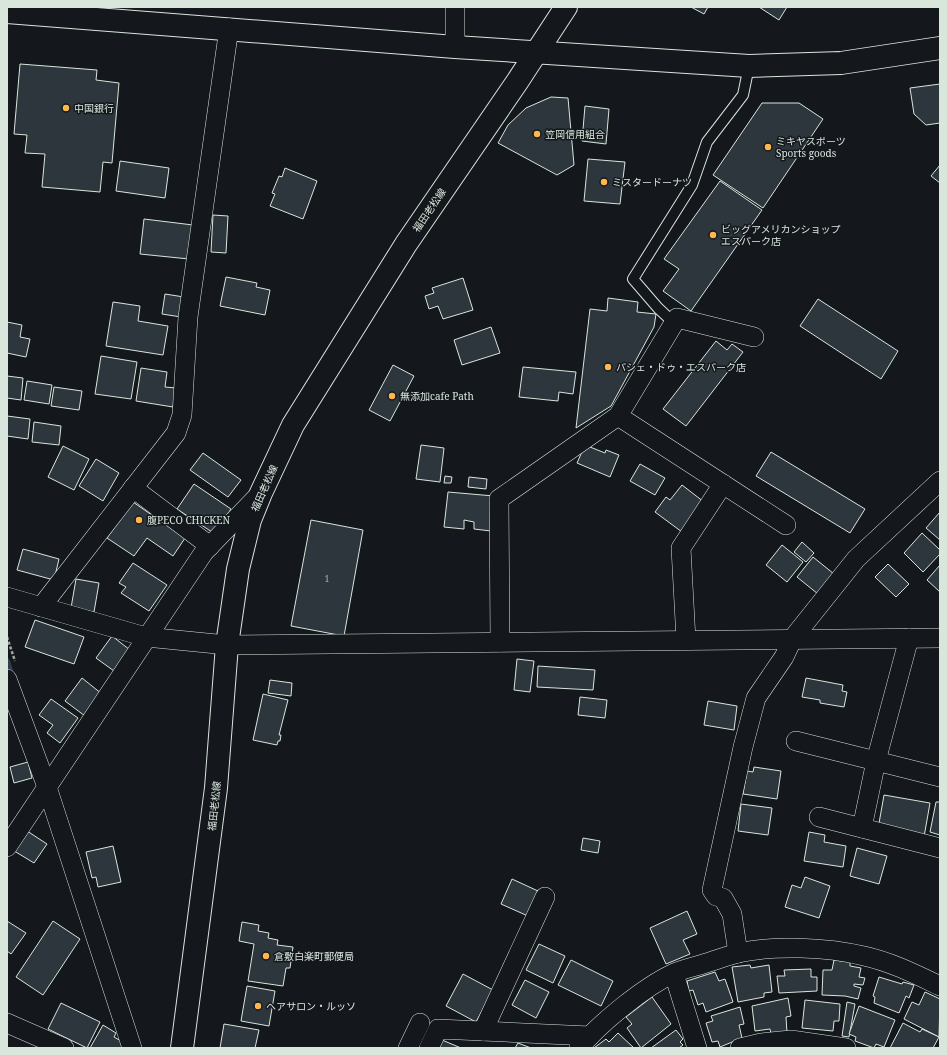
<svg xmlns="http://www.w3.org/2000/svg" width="947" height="1055" viewBox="0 0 947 1055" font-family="'Noto Serif','Noto Sans JP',serif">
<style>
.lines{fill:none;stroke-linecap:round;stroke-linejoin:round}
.stream{stroke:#2f3f4d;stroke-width:6}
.building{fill:#2c363c;stroke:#d8e6dc}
.service-casing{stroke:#d8e6dc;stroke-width:12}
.minor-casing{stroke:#d8e6dc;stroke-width:20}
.tertiary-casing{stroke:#d8e6dc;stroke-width:24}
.secondary-casing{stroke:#d8e6dc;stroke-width:24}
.path{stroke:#9da8a2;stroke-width:2.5;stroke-dasharray:3 2;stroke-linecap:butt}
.service{stroke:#14181c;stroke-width:10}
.minor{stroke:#14181c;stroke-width:19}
.tertiary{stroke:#14181c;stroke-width:22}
.secondary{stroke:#14181c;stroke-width:22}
.poi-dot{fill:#ffb74d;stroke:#14181c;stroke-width:1.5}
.labels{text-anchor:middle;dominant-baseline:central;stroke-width:3;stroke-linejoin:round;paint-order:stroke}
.number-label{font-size:8px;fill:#adbab4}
.poi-label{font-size:10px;fill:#d8e6dc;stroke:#14181c;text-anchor:start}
.street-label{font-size:10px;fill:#d8e6dc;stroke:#14181c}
</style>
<rect width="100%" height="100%" fill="#14181c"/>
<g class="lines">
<polyline class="stream" points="7,661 12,677"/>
</g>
<g class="building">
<polygon points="691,7 708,7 704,14"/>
<polygon points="759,7 787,7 779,20"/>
<polygon points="20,64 97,70 96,80 119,83 112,163 103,162 100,192 42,187 45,154 25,153 27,135 14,134"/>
<polygon points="940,84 940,123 926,125 914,114 910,88"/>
<polygon points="551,97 568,98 574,165 557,175 498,143 508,125 526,108"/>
<polygon points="762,103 799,103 823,119 763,208 713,175"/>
<polygon points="585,106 609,109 606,144 582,141"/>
<polygon points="588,159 625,162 620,204 584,201"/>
<polygon points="120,161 169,168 165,198 116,191"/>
<polygon points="940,165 940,183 931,176"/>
<polygon points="285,168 317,181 303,219 270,206 275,194 272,193 279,176 282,177"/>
<polygon points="720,181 762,210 691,311 663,291 679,269 664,259"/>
<polygon points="213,215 228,216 226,253 211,252"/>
<polygon points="144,219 193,225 189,259 140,254"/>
<polygon points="226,277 257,283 256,287 270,290 265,315 220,306"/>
<polygon points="463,278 473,310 443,319 438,306 429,309 425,296 434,293 432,288"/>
<polygon points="165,294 184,297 181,317 162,314"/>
<polygon points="608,298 638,302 637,312 656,314 654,327 611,406 576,428 590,309 607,311"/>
<polygon points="818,299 898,351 881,379 800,326"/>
<polygon points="113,302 140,306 138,321 168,326 163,355 106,346"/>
<polygon points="7,322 22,325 20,337 30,339 26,357 7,353"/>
<polygon points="491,327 500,353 462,365 454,340"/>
<polygon points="716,341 727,350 732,344 743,352 686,426 663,409"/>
<polygon points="101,356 137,362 131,399 95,394"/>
<polygon points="393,365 414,376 390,421 369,410"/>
<polygon points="523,367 576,372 573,394 559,392 558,401 519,397"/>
<polygon points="141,368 167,372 165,387 176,388 173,407 136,401"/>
<polygon points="7,376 23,378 21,400 7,398"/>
<polygon points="27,381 52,385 49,404 24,400"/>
<polygon points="54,387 82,391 79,410 51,406"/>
<polygon points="7,416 30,419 28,439 7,436"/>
<polygon points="34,422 61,426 59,445 32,442"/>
<polygon points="421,445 444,448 440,482 416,479"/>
<polygon points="585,445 605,453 606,450 619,455 610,477 577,463"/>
<polygon points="63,446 89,459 74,490 48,477"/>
<polygon points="771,452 865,509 850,533 756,476"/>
<polygon points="203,453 241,480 228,497 190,470"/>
<polygon points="96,459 119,473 103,501 79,486"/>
<polygon points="640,464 665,478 655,495 630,481"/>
<polygon points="445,476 452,477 451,483 444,483"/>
<polygon points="469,477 487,479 486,489 468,487"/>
<polygon points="194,484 231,509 215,534 177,509"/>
<polygon points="682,485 704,502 682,532 655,512 666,497 670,500"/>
<polygon points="448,492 494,496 491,531 474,529 474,522 464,520 464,529 444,527"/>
<polygon points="133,502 185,538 173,556 147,538 134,556 107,538"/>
<polygon points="940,512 940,540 926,528"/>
<polygon points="311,520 363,530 344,636 291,626"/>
<polygon points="922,533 940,550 940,554 923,572 904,553"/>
<polygon points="802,542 814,553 806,562 794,552"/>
<polygon points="782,545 803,562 787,582 766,565"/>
<polygon points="23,549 59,559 54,580 17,570"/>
<polygon points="813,557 834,574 818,594 797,577"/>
<polygon points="133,563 167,585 149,611 121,593 126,587 119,583"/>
<polygon points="888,564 909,584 896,597 875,577"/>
<polygon points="940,565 940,592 927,580"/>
<polygon points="76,579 99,583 94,612 71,608"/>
<polygon points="35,620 84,637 74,664 25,647"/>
<polygon points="112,636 130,650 114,671 96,658"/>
<polygon points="517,659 534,661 530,692 514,690"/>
<polygon points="538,666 595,670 593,690 537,687"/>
<polygon points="82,678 102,694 85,716 65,701"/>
<polygon points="806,678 843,685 842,691 847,692 844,707 820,703 820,700 802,697"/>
<polygon points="270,680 292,683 291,696 268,693"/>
<polygon points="263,694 288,700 279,735 281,735 280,741 278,741 277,745 253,740"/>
<polygon points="580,697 607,700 605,718 578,715"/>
<polygon points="51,699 78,718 60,743 47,733 53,725 39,715"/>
<polygon points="708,701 737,706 734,730 704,725"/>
<polygon points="28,762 32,778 14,783 10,767"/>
<polygon points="754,767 781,771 777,799 743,794 747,771 753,772"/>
<polygon points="884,795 930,803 924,837 878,829"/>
<polygon points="936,802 940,802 940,835 930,832"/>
<polygon points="741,804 772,808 768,835 738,831"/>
<polygon points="24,829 47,844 34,863 11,849"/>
<polygon points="809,832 825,835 824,842 846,846 843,867 804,861"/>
<polygon points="583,838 600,841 598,853 581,850"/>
<polygon points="113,846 121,882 98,887 96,877 92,878 86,852"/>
<polygon points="857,848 887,856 879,884 850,876"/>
<polygon points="805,877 830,886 819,918 785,907 792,885 801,888"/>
<polygon points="512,879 538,891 528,916 501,904"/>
<polygon points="687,911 697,934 683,940 690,954 666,964 650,928"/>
<polygon points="7,921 26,933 11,954 7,951"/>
<polygon points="53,921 80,939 43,995 16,977"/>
<polygon points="242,922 259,925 258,931 269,933 268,938 278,940 277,945 293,947 290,968 286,968 283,986 248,981 254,944 239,941"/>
<polygon points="539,944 565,956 553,983 526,970"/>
<polygon points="571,960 613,981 601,1006 558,985"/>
<polygon points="834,960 850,962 850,966 861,968 859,977 865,978 863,985 854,984 854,986 861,988 858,999 845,996 822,995 823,970 832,970"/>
<polygon points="750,965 751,968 769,965 772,992 764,993 764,997 738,1002 732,967"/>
<polygon points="811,969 811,977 817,977 817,991 779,993 777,976 785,976 784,970"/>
<polygon points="715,972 719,981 725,979 733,1002 706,1012 703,1003 698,1005 693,990 689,991 687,981"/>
<polygon points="463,974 493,990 476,1022 446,1006"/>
<polygon points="879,977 902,984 903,982 914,985 909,998 906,996 899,1013 874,1003 875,997 873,996"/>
<polygon points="525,980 549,992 536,1018 512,1005"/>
<polygon points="247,986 275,991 269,1026 241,1021"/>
<polygon points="925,992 940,999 939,1037 904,1019 912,1002 919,1005"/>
<polygon points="652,997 671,1024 641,1048 627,1028 632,1024 626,1017"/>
<polygon points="788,998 791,1016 786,1017 787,1033 771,1034 770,1029 755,1031 752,1006"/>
<polygon points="805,1000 840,1004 839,1021 834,1021 833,1031 802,1028"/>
<polygon points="847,1002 855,1004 849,1037 842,1036"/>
<polygon points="61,1003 100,1022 87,1048 48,1029"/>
<polygon points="859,1006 895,1020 884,1047 876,1044 874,1048 855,1041 856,1037 849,1034"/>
<polygon points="740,1007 744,1024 739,1025 742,1038 720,1047 718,1041 712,1042 706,1023 713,1021 711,1016"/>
<polygon points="903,1023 920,1032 922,1029 939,1037 933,1048 890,1048"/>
<polygon points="224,1024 259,1030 255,1048 220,1048"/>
<polygon points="103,1025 116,1033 114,1037 128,1045 126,1048 90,1048"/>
<polygon points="676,1030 683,1039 680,1042 683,1045 679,1048 651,1048"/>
<polygon points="618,1033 634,1048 594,1048 606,1039 609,1042"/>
<polygon points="442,1040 461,1048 439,1048"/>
<polygon points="518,1043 531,1048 515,1048"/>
</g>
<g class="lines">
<g class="service-casing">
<polyline id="service" points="674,323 658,308 633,279 692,185 707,142 743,95 749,66"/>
</g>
<g class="minor-casing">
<g id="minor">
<polyline points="455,7 455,47"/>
<polyline points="618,416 786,525"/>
<polyline points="133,488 210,546"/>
<polyline points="7,597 146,637 227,645 940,638"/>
<polyline points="41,607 176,433 182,415 188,317 229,28"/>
<polyline points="686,640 681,548 723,484"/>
<polyline points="500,642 499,499 618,416 677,318 754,337"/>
<polyline points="7,679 47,787 132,1048"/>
<polyline points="796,741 940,777"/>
<polyline points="819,817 940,848"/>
<polyline points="862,828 876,761 909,638"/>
<polyline points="7,847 204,552 258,496"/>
<polyline points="738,953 732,914 723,898 716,896 712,890 743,747 756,698 784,657 793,638 856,559 940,481"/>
<polyline points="674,974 697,1048"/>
<polyline points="7,1023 64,1048"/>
<polyline points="483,1031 545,897"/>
<polyline points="408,1048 420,1023"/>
<polyline points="429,1048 438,1029 590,1036"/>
<path d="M579,1048c22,-26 65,-61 95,-75 9,-4 20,-6 29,-9 11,-3 23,-8 35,-11 37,-8 89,-6 126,3 27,6 51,18 76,30"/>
<polyline points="740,1048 761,1043 791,1040 846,1048"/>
</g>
</g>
<g class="tertiary-casing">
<polyline id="tertiary" points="7,12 455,47 749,66 841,63 940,48"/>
</g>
<g class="secondary-casing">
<polyline id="secondary" points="182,1048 216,788 227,645 238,569 250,520 261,493 293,425 406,244 517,82 566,7"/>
</g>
<polyline class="path" points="7,637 15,661"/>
<use href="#service" class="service"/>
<use href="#minor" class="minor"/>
<use href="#tertiary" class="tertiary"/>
<use href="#secondary" class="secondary"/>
</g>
<g class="poi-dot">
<circle cx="66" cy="108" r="4"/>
<circle cx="537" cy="134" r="4"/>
<circle cx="768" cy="147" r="4"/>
<circle cx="604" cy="182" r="4"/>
<circle cx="713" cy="235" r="4"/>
<circle cx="608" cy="367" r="4"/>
<circle cx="392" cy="396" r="4"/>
<circle cx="139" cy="520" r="4"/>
<circle cx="266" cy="956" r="4"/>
<circle cx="258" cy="1006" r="4"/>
</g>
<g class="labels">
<g class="number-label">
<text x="327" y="578">1</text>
</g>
<g class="poi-label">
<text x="74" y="108">中国銀行</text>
<text x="545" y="134">笠岡信用組合</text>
<text x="776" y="141">ミキヤスポーツ<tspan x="776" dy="12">Sports goods</tspan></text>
<text x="612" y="182">ミスタードーナツ</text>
<text x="721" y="229">ビッグアメリカンショップ<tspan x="721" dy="12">エスパーク店</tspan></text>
<text x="616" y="367">パシェ・ドゥ・エスパーク店</text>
<text x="400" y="396">無添加cafe Path</text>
<text x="147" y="520">腹PECO CHICKEN</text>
<text x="274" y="956">倉敷白楽町郵便局</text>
<text x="266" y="1006">ヘアサロン・ルッソ</text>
</g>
<g class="street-label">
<text transform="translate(429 210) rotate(-56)">福田老松線</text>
<text transform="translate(264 488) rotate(-66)">福田老松線</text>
<text transform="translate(214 806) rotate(-84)">福田老松線</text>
</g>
</g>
<rect width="947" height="1055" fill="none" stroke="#d8e6dc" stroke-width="16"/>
</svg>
